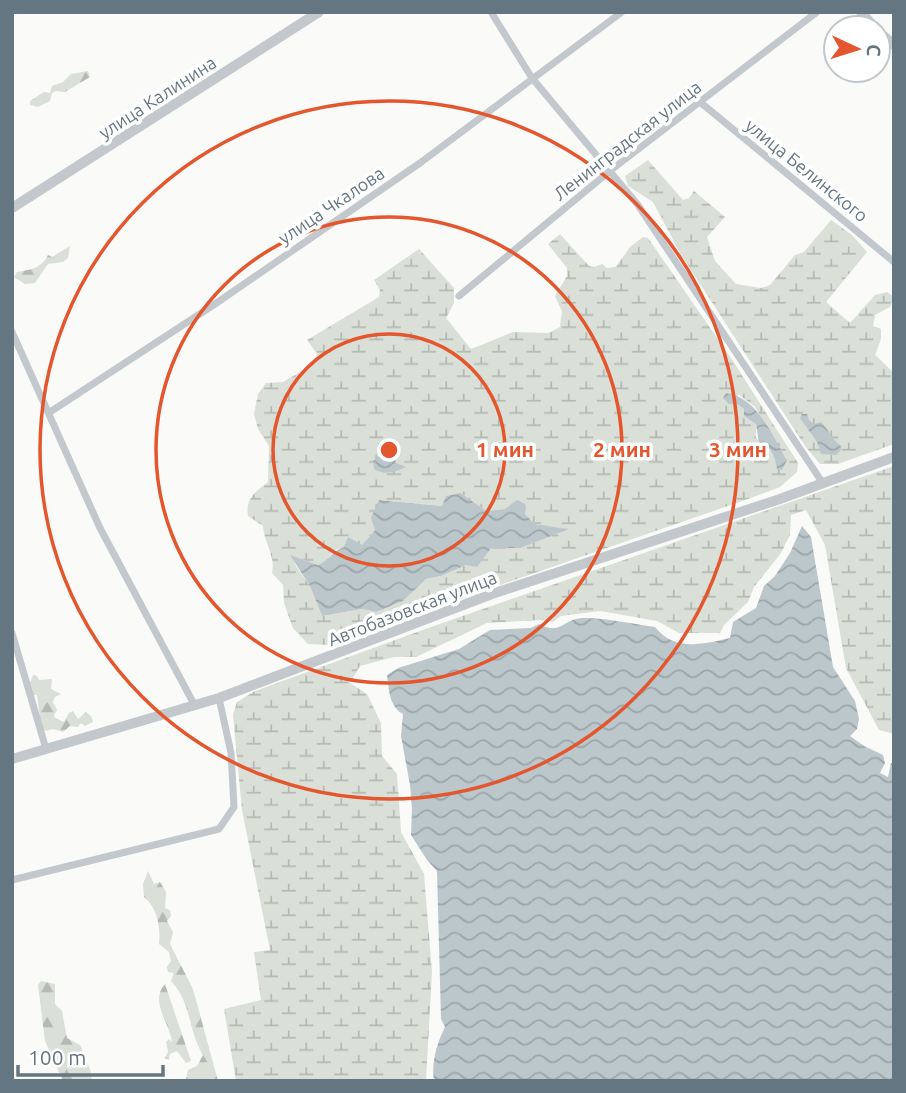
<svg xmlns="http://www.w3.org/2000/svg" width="906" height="1093" viewBox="0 0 906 1093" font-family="Ubuntu,sans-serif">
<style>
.forest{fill:url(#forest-firs)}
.wetland{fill:url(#wetland-marsh);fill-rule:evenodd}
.water{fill:url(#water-waves)}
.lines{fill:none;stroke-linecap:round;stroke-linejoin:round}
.minor{stroke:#c3c8cc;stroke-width:7}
.tertiary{stroke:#c3c8cc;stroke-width:10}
.ring{fill:none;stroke:#e4572e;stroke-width:3.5}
.labels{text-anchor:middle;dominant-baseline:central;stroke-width:7;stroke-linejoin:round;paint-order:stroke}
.street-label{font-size:18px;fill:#657683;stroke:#fff}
.centre{fill:#e4572e;stroke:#fff;stroke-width:3.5}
.ring-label{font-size:21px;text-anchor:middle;font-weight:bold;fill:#e4572e;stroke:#fff;stroke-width:7;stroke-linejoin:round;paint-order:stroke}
</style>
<defs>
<pattern id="forest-firs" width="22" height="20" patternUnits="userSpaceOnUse" patternTransform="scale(1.75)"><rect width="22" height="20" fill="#dadfd7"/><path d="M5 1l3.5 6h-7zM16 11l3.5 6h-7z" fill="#b4b9b4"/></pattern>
<pattern id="wetland-marsh" width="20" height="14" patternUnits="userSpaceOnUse" patternTransform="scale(1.75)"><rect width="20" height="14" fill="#dadfd7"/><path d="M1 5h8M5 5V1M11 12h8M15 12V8" fill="none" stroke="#b4b9b4"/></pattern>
<pattern id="water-waves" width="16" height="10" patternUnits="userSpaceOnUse" patternTransform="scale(1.75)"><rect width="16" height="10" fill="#bbc7cb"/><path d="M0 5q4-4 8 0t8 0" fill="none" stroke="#9ca6aa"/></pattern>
</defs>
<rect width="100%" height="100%" fill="#fafaf8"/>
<g class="forest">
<polygon points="88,71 90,77 65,92 56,91 52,93 50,101 38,107 30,105 30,101 44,92 50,93 52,86 63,82 71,74"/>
<path d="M70,246l-2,12 -5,4 -15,2 -13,19 -10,1 -11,-7 3,-5c13,-2 25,-4 31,-17l4,2z"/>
<polygon points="33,675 37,676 39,680 52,679 51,689 61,694 55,697 53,702 57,710 54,715 55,718 64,722 69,713 73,711 78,719 86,712 91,716 93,722 85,726 81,723 78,727 70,726 63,732 53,729 45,731 41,726 37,695 29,694 28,682 31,681"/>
<path d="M148,871l6,13 6,-2 6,10 -1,16 5,2 1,6 -4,5 6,11 -3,12 23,45 25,92h-27l-5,-2 2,-9 9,-4 6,-11c-15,-24 -11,-52 -32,-74l3,-8 -6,-1 -1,-5 4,-6 -2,-9 -10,-8c2,-16 -2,-37 -15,-47l-1,-13z"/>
<polygon points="41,981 55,984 55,1004 62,1011 67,1038 80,1045 91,1072 92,1081 63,1081 45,1041 38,985"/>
<path d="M165,984l26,77 -5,2 -9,-12 -7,3 -1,6 -4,-2 3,-6 -2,-10 3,-3 3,3c-2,-19 -23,-40 -7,-58z"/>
</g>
<g class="wetland">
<polygon points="648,160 683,200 689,198 694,191 725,217 707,237 715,261 736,284 761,288 770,285 795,255 804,252 831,220 852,235 867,252 826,302 850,323 875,295 887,292 894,297 890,307 875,315 873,326 881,329 881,339 875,355 894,373 894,444 838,464 820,464 805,446 680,253 653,202 628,186 625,176"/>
<path d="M560,234l29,32 5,1 8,-3 5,4 9,-1 14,-20 13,-10 5,1 85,123 65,102 -1,9 -17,15 -32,12 -245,85 -128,47 -44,14 -23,-1 -15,-16 -9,-25 -1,-18 -11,-12c4,-17 -8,-30 -9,-47l-15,-10c-3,-17 8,-25 20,-34l1,-36 -11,-17 -4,-15 4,-20 8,-11 17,-1 32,-19 2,-9 -10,-14 72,-43 1,-7 -6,-10 45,-31 35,39v15l-8,15 25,31 42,-17 35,1 12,-6 2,-16 -7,-15 12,-20v-8l-19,-24zM738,394l17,13 32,53h-12l-2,-7 -17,-15v-14l-12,-8v-7l-7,-5zM461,493l25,18 19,-2 20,5 10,10 31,5 -45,19h-30l-25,17 -25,11 -15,3 -23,22 -27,11 -14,-3 -40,7 -12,-30 -14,-20 -4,-10 26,9 9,-5 7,-10 28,-5 13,-15 4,-30 63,6z"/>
<polygon points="894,466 894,734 879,730 846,668 825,545 806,510 791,515 790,535 781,553 754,587 748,602 724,625 720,633 679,633 657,621 600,611 561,616 553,622 541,620 487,623 416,657 394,657 360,666 350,683 367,694 381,723 382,756 397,774 401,832 424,874 432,972 426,1081 236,1081 224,1009 261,1000 254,952 270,950 242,810 233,715 237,702 255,691 431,627"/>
</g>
<g class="water">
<path d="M726,393c31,4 46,42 61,67l-5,10 -5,-1c-2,-12 -5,-22 -18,-26l-3,-19 -12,-8v-7l-7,-5h-8l-6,-6z"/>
<path d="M802,414h5l2,6 5,4 7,-2c8,8 11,18 20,24v4l-5,5 -15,-1 -4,-12 -17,-24z"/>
<path d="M381,442l13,10 2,11 10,4c-11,6 -22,8 -32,2l-1,-8 7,-6 -2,-12z"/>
<path d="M461,493l25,18 19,-2 12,-9 9,5 -1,9 10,10 33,5 -47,19h-30l-14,19 -11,-2 -25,11 -15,3 -23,22 -27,11 -14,-3 -40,7 -12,-30 -20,-31 28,10c11,-5 15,-14 26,-18l4,-10 14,8 13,-15 -4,-12 8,-18 63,6 4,-10z"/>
<path d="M802,526l9,11 22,130 22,34 4,18 -2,10 -7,7 14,10 19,9 2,8 -5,10 8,4 3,-14h3v318h-460c-3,-18 3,-38 11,-54l-4,-8 -4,-148 -10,-11 -16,-25 1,-26 -2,-24 -9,-49 2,-22c-14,-8 -14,-24 -16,-39l11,-7 61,-19 31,-19 41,-2 8,-4c23,12 24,-6 45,-6 23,0 48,6 71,9 20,25 48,17 75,11l3,-16 23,-14 8,-22 11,-10 15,-23z"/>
</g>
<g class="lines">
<g class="minor">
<polyline points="491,12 532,78 638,205 822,482"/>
<polyline points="700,102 894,262"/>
<polyline points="459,296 611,170 817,12"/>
<polyline points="12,332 100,528 195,706"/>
<polyline points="50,412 215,304 420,163 622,12"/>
<polyline points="12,633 46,749"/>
<polyline points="12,880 219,829 234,807 231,753 219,698"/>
</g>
<g class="tertiary">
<polyline points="861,12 875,28"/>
<polyline points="878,31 894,45"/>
<polyline points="12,208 319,12"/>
<polyline points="12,759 219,698 492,594 780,499 894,457"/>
</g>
</g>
<g class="ring">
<circle cx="389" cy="450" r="116"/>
<circle cx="389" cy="450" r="233"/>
<circle cx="389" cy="450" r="349"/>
</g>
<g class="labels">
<g class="street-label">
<text transform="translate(157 97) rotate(-33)">улица Калинина</text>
<text transform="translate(627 140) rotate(-38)">Ленинградская улица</text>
<text transform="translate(807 170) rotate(39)">улица Белинского</text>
<text transform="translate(331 205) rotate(-34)">улица Чкалова</text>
<text transform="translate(412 608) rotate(-21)">Автобазовская улица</text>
</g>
</g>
<circle cx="389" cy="450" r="10" class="centre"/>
<g class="ring-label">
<text x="505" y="457">1 мин</text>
<text x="622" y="457">2 мин</text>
<text x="738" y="457">3 мин</text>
</g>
<rect width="906" height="1093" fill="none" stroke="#657683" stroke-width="28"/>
<g transform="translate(857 49) rotate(94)"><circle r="33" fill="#ffffff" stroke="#c1c8cd" stroke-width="2"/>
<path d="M0-5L12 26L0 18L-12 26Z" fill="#e4572e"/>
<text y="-10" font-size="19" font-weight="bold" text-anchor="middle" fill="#657683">С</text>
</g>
<path d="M18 1065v10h145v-10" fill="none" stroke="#657683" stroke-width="3.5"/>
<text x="28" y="1065" font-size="21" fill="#657683" stroke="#ffffff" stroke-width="5" paint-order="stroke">100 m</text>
</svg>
